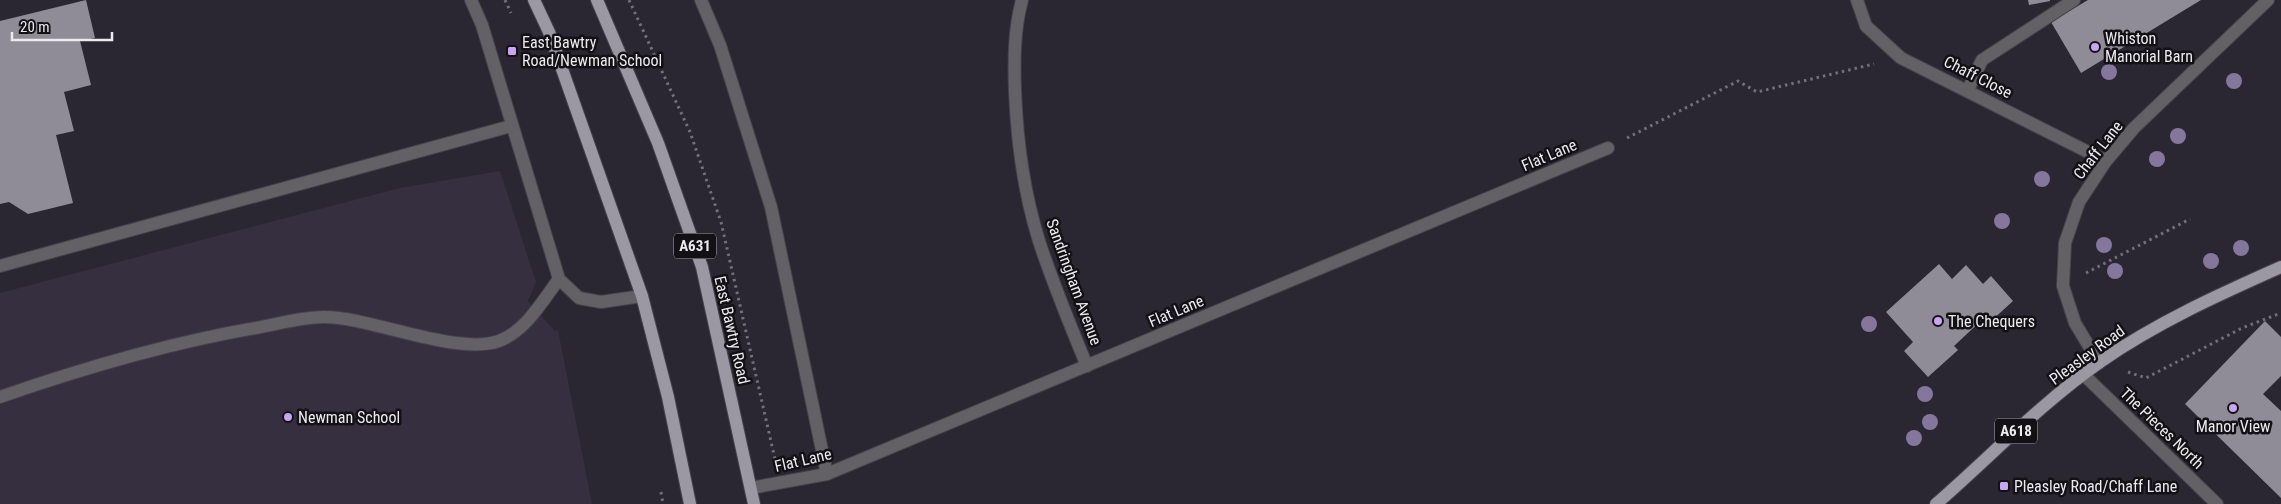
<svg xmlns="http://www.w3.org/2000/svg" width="2281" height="504" viewBox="0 0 2281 504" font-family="'Roboto Condensed',sans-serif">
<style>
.built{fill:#352f3f}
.building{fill:#8f8b97}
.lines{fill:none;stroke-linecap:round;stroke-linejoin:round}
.minor-casing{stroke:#46424d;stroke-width:14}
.major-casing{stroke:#46424d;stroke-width:14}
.path{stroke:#726f78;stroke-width:3;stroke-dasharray:2.5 4;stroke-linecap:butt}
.minor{stroke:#636166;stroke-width:12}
.major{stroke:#9c98a3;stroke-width:12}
.tree{fill:#85769c}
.poi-dot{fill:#c5a6f0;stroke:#131116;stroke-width:2}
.labels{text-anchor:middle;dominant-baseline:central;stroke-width:5;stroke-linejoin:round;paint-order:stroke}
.shield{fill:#131116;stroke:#aba8af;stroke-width:1}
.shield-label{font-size:15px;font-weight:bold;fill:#ece9f0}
.poi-label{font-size:16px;fill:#ece9f0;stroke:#131116;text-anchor:start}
.street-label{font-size:16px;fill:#ece9f0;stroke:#131116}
</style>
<rect width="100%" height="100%" fill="#2b2732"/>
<polygon class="built" points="500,171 536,282 528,301 555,331 558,330 592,504 0,504 0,293 400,188"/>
<g class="building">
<polygon points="86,0 95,38 80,41 91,85 64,92 74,131 56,135 73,203 28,214 9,202 0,204 0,21"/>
<polygon points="2028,0 2050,0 2050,1 2029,5"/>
<polygon points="2088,0 2201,0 2081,73 2051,22"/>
<polygon points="1939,264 1952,279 1966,265 1983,284 1991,276 2013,301 1989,323 1984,318 1954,346 1958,350 1928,377 1904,351 1913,342 1886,312"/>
<polygon points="2265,321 2281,337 2281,376 2263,394 2281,411 2281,498 2185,404"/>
</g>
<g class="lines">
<g class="minor-casing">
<g id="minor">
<polyline points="471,0 482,25 559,279 579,298 601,302 642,296"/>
<polyline points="701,0 720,45 771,207 827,474"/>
<path d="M1022,0c-8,30 -8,60 -7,91 2,50 9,102 24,150 14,43 31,84 48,125"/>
<polyline points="1857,0 1866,26 1901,58 2106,161"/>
<polyline points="1968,90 1982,60 2074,0"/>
<polyline points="0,266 511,126"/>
<polyline points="2099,363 2075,323 2063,286 2065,243 2079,202 2106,161 2134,128 2268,0"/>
<polyline points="2084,375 2217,504"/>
<path d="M0,397c84,-29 168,-54 256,-69 22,-4 46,-11 68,-11 48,0 132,39 175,24 27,-10 44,-41 60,-62"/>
<polyline points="751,488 827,474 1608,148"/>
</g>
</g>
<g class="major-casing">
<g id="major">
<polyline points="534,0 549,32 642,296 668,397 690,504"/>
<polyline points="597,0 658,143 702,267 754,504"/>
<path d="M1936,504c54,-47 104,-100 164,-142 56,-39 118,-67 181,-95"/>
</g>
</g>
<g class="path">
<polyline points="505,0 511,13"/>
<polyline points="629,0 690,132 721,222 775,459"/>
<polyline points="1627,138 1738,81 1757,92 1874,64"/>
<polyline points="2086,273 2190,219"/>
<polyline points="2128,372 2146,378 2242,328 2281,313"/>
<polyline points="661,492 663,504"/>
</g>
<use href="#minor" class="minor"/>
<use href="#major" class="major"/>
</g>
<g class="tree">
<circle cx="2109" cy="72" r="8"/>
<circle cx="2234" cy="81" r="8"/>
<circle cx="2178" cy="136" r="8"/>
<circle cx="2157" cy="159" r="8"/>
<circle cx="2042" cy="179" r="8"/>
<circle cx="2002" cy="221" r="8"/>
<circle cx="2104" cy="245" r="8"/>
<circle cx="2241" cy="248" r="8"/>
<circle cx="2211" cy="261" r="8"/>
<circle cx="2115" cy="271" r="8"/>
<circle cx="1869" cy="324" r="8"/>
<circle cx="1925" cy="394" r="8"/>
<circle cx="1930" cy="422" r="8"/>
<circle cx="1914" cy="438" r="8"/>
</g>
<g class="poi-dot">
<circle cx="2095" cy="47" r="5"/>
<rect x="507" y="46" width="10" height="10" rx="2.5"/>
<circle cx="1938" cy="321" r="5"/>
<circle cx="2233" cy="408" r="5"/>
<circle cx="288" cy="417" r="5"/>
<rect x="1999" y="481" width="10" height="10" rx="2.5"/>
</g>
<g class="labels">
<g class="shield">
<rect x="674" y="233.5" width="42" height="25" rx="4"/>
<rect x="1995" y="418.5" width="42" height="25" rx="4"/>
</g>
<g class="shield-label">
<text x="695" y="246">A631</text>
<text x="2016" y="431">A618</text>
</g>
<g class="poi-label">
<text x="2105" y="38">Whiston<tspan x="2105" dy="18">Manorial Barn</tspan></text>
<text x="522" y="42">East Bawtry<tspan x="522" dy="18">Road/Newman School</tspan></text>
<text x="1948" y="321">The Chequers</text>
<text x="298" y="417">Newman School</text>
<text x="2233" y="426" text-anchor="middle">Manor View</text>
<text x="2014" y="486">Pleasley Road/Chaff Lane</text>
</g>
<g class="street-label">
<text transform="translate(1978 77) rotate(27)">Chaff Close</text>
<text transform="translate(2098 150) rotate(-52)">Chaff Lane</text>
<text transform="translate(1549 155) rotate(-23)">Flat Lane</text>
<text transform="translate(1074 282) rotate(70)">Sandringham Avenue</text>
<text transform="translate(1176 311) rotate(-23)">Flat Lane</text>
<text transform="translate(732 330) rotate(77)">East Bawtry Road</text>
<text transform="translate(2087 355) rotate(-36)">Pleasley Road</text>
<text transform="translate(2162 428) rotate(44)">The Pieces North</text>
<text transform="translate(803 460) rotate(-13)">Flat Lane</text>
</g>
</g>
<path d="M12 32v8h100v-8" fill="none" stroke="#ece9f0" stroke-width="2.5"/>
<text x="20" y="32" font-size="15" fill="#ece9f0" stroke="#131116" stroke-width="4" paint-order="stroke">20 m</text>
</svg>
